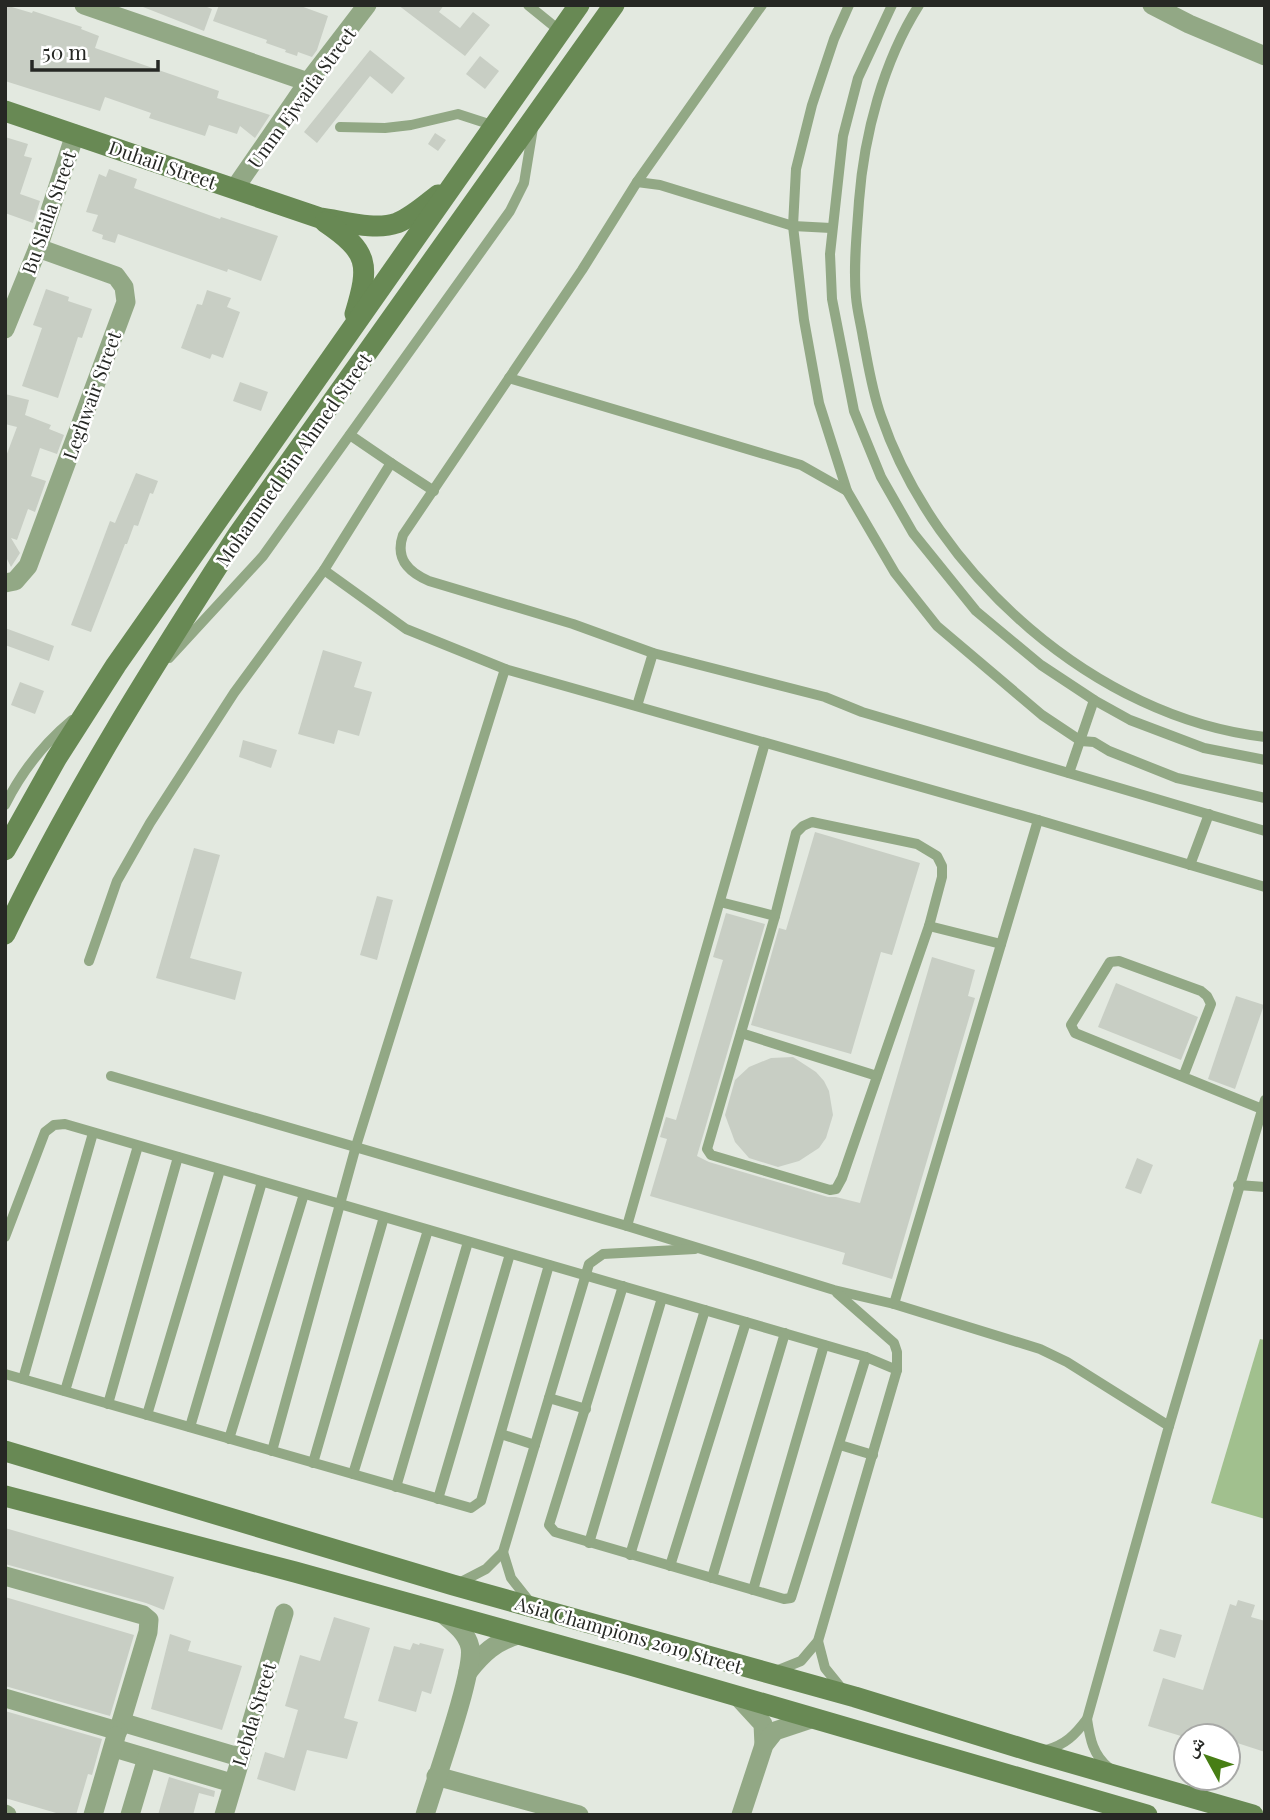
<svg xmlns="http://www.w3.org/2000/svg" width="1270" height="1820" viewBox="0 0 1270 1820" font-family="'Playfair Display','Noto Naskh Arabic',serif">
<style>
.green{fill:#a1c08e}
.building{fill:#c8cec4}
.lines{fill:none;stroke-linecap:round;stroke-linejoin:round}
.lane{stroke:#92a885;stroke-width:10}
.street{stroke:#92a885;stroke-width:19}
.secondary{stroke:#688954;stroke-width:21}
.labels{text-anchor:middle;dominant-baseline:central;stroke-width:5;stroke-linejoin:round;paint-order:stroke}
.street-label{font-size:19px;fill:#262824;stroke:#fff}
</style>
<rect width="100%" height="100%" fill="#e3e9e0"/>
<polygon class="green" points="1260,1339 1265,1340 1265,1519 1211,1503"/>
<g class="building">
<polygon points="5,5 32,13 33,11 82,27 81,29 99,36 95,48 219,91 217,98 270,115 255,138 240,126 237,134 209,125 205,136 149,118 151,113 105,97 100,111 5,81"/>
<polygon points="138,5 202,5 212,9 204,31"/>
<polygon points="219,5 298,5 328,16 317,50 312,57 298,52 297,56 285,52 286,50 266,43 267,40 213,21"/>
<polygon points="398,5 444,5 439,12 460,28 473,12 490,25 465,56"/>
<polygon points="370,50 405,78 392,94 370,76 317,143 304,132"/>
<polygon points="480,56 499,71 485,89 466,74"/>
<polygon points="435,133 446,140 438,151 428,144"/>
<polygon points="5,137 28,144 24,156 32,158 20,194 40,201 33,223 5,213"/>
<polygon points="109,169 137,179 134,188 220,219 221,217 278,236 261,281 228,269 227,272 118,234 115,243 102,239 103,235 92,231 98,215 86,212 99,174 106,177"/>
<polygon points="46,289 69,297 68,301 92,309 82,338 78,337 58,398 22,386 42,328 33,325"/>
<polygon points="207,290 231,298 227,307 240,312 223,358 212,354 210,359 181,348 197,304 202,305"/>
<polygon points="240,382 268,392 261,411 233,401"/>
<polygon points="5,394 29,400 25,415 51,425 49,429 64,435 57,454 40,448 31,476 46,481 35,512 28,509 17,540 11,538 20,553 11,567 5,555 5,459 17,427 5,424"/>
<polygon points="136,473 158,481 153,494 150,493 138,526 134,525 127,544 125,544 91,632 71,625 110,521 115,523"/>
<polygon points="5,628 54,646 49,661 5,645"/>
<polygon points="323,650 362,662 354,687 372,692 359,736 338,730 334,744 298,734"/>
<polygon points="20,682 44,691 35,714 11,705"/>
<polygon points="243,740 277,750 271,768 239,757"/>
<polygon points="815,832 920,863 892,955 881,952 851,1054 751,1025 779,928 786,930"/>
<polygon points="194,848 220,855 190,958 242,972 235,1000 156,978"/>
<polygon points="377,896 393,900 377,960 360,955"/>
<polygon points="726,913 765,924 697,1156 709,1162 828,1197 836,1197 860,1203 932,957 975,970 968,996 975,998 892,1279 842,1264 845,1253 650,1196 667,1139 660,1137 666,1117 676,1120 723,960 713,957"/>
<polygon points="1116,983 1198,1017 1181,1060 1098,1027"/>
<polygon points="1236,996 1264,1005 1235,1089 1208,1079"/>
<polygon points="793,1057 816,1072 824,1081 829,1091 833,1115 826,1138 819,1148 799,1161 778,1167 749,1158 735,1142 725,1115 735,1080 749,1067 771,1058"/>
<polygon points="1137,1158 1153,1165 1141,1194 1125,1188"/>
<polygon points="5,1528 174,1577 164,1610 146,1603 5,1564"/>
<polygon points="5,1597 134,1635 110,1716 5,1686"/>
<polygon points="1238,1600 1255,1605 1251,1617 1265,1621 1265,1752 1228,1740 1228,1736 1181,1736 1148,1726 1163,1678 1203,1690 1230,1604 1236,1606"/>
<polygon points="334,1617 370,1628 344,1718 358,1722 347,1759 307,1750 295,1791 257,1779 265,1752 284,1758 298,1710 285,1706 300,1655 320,1661"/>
<polygon points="1160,1629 1182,1635 1175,1658 1153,1651"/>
<polygon points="170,1634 191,1641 188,1651 242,1666 222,1730 151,1709"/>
<polygon points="413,1643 419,1645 420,1643 444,1649 431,1694 422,1691 416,1712 378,1701 394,1646 410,1650"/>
<polygon points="5,1711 102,1739 92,1775 88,1774 76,1815 63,1815 5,1798"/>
<polygon points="169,1777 215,1791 214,1797 199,1793 193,1815 158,1815"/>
</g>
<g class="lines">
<g class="lane">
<polyline points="528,5 560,31"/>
<path d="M762,5l-125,177 -55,88 -179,265c-8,23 5,37 26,46l144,43 80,29 172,44 37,15 403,119"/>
<polyline points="849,5 834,39 812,105 796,169 793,226 804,320 819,403 847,491 895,573 937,626 1042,715 1081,741 1094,742 1109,751 1177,778 1265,798"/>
<polyline points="892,5 858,78 843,136 830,254 832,299 854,411 881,477 913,533 976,611 1041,665 1094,700 1130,720 1204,748 1265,760"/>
<path d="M919,5c-36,57 -55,130 -60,196 -2,31 -6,65 -3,96 1,13 5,28 7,41 5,26 9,53 18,78 54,158 215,302 384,321"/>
<polyline points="340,127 385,128 411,125 458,114 495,126"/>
<polyline points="637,182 660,185 793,226 831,228"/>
<polyline points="509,378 801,465 847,491"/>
<polyline points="391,463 434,491"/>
<polyline points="324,570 406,629 505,669"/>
<polyline points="169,658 263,556 510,211 524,183 533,128"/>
<polyline points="637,706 653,653"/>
<polyline points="1069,773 1094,700"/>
<path d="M5,805c17,-34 38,-61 67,-85"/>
<polyline points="1038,820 1265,887"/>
<polygon points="812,822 917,844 937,856 942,866 942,877 929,926 842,1178 836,1189 830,1190 711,1155 707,1149 775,916 796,833 803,826"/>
<polyline points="1190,865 1209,814"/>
<polyline points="720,902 775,916"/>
<polyline points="929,926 1001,944"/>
<polyline points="89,961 117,881 150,823 234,693 324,570 391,463 350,435"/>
<polyline points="741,1033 877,1076"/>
<path d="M111,1076l516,150 207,64 60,14 146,45 27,13 102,64 -82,293c-12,16 -22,26 -41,31"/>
<polyline points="1183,1077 1211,1004 1207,996 1201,991 1119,961 1110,962 1071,1025 1075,1033 1262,1109"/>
<polyline points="1238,1185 1265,1187"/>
<polyline points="627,1226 765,743"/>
<polyline points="5,1237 45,1132 54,1125 65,1124 866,1357 897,1370"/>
<polyline points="623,1286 549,1525 555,1532 784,1599 791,1598 866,1357"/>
<polyline points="5,1374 471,1508 481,1501 549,1265"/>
<polyline points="23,1379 93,1133"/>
<polyline points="65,1391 138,1146"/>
<polyline points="549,1398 586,1409"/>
<polyline points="108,1404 178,1157"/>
<polyline points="147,1415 220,1170"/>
<polyline points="1169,1426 1265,1100"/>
<polyline points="190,1427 262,1182"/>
<polyline points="501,1434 535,1445"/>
<polyline points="229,1439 304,1194"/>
<polyline points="840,1445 873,1455"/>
<polyline points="272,1451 356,1146 505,669 1038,820 894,1304"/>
<polyline points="313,1463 384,1217"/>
<polyline points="353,1474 428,1230"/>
<polyline points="396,1487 468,1242"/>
<polyline points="438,1499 510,1254"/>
<polyline points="589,1543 662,1298"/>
<polyline points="503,1552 511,1578 530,1602"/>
<polyline points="630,1555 705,1310"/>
<polyline points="670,1566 746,1322"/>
<polyline points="712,1578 785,1333"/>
<polyline points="459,1583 486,1569 503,1552 589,1264 603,1254 695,1249"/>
<polyline points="753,1590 824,1345"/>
<polyline points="818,1641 825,1668 842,1689"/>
<polyline points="776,1671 801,1661 818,1641 897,1370 897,1352 894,1343 837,1293"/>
<path d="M1087,1719c3,20 6,36 22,49"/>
</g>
<g class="street">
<polyline points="84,5 308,82"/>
<polyline points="1152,5 1189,24 1265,56"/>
<polyline points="235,188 308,82 367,5"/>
<polyline points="5,329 38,248 75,134"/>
<polyline points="5,583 15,581 28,566 126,302 124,287 116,276 38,248"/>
<polyline points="5,1576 143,1615 149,1620 148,1632 121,1722 239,1757"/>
<path d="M468,1672c15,-19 27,-30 50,-37"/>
<polyline points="5,1698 118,1731"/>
<polyline points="740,1699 763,1724 764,1745"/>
<polyline points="114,1748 232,1783"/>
<polyline points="436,1776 579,1815"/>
<polyline points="5,1814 7,1815"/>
<polyline points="93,1815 116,1736"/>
<polyline points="130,1815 147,1758"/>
<polyline points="224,1815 284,1613"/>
<path d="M425,1815c9,-31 50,-144 45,-168 -3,-14 -16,-24 -27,-33"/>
<polyline points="741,1815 764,1745 775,1731 811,1719"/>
</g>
<g class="secondary">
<path d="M5,111l315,107c23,3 55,13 77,5 15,-6 28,-18 41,-28"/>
<path d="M325,222c44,30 45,42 30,92"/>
<polyline points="5,850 56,759 116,665 579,5"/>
<path d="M5,934c67,-140 150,-271 234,-401l375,-528"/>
<polyline points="5,1451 453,1585 855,1697 1037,1753 1253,1815"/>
<polyline points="5,1496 295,1572 630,1665 1147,1815"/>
</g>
</g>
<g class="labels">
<g class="street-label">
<text transform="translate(301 97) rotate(-54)">Umm Ejwaifa Street</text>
<text transform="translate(163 164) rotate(19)">Duhail Street</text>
<text transform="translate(48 212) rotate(-71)">Bu Slaila Street</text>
<text transform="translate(91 395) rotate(-70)">Leghwair Street</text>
<text transform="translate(293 459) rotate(-55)">Mohammed Bin Ahmed Street</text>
<text transform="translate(629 1634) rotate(16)">Asia Champions 2019 Street</text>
<text transform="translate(253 1714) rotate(-73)">Lebda Street</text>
</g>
</g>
<rect width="1270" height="1820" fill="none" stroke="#262824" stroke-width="14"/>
<g transform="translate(1207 1757) rotate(310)"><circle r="33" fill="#ffffff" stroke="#a8a9a7" stroke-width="2"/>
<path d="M0-5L12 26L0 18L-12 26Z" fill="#477e14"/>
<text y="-10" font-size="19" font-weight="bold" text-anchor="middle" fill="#262824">ش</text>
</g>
<path d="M32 60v10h126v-10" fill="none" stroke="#262824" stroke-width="3.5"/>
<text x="42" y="60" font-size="21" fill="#262824" stroke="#ffffff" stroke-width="5" paint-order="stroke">50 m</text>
</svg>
